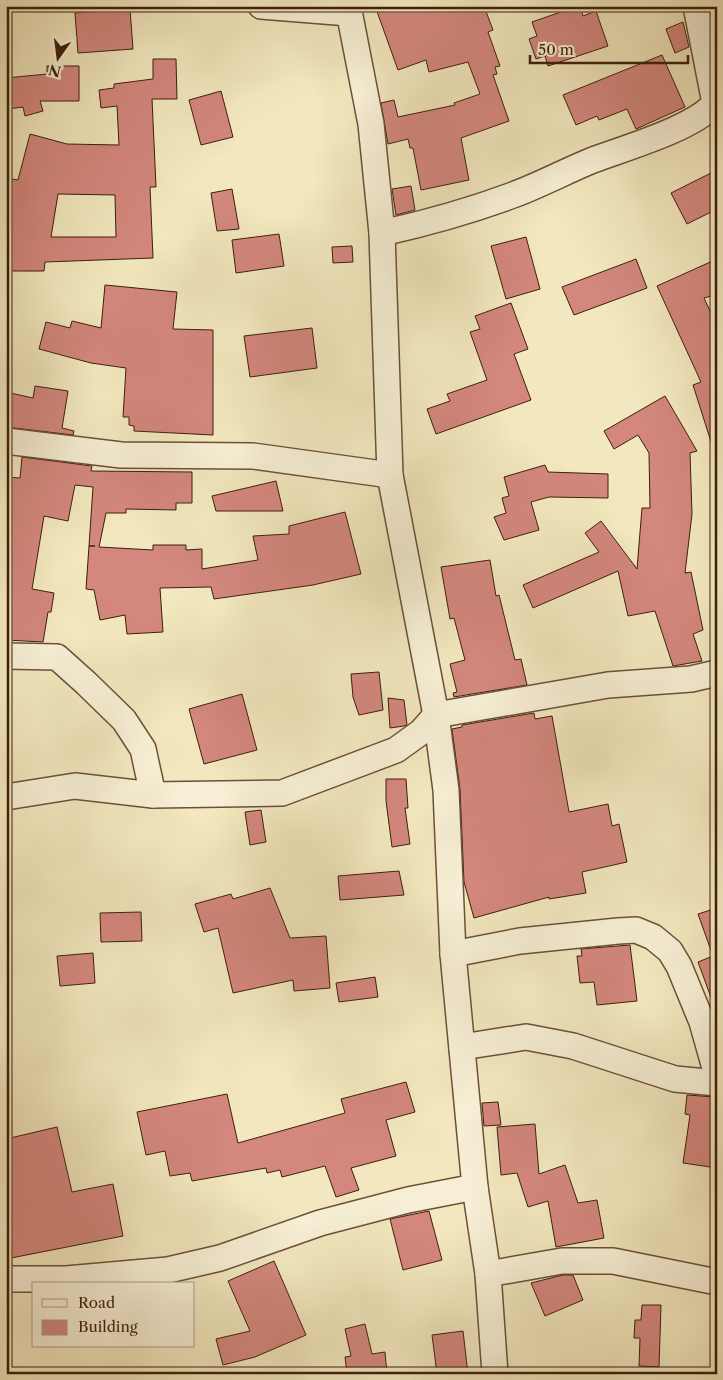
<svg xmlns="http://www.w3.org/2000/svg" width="723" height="1380" viewBox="0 0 723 1380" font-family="'Libre Caslon Text',serif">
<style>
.building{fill:#d3877d;stroke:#3c1f0c;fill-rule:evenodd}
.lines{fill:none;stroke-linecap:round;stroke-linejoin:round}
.minor-casing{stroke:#6a5138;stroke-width:28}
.minor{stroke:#f7efd5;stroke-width:25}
</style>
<rect width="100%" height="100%" fill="#f2e7be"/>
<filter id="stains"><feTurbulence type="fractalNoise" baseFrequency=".004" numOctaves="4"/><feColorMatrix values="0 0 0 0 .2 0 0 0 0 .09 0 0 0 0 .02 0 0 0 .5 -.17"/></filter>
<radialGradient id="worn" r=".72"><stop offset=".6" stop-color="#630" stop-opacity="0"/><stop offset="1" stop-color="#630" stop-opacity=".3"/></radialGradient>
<g class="building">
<polygon points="375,6 484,6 493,30 488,32 500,66 495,67 497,74 493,75 509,121 461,138 469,180 421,190 413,148 410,148 408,139 388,144 381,103 394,100 398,117 455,105 454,103 480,94 468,62 429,72 426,60 398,70"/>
<polygon points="578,6 580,6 583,16 596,11 608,46 548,66 545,56 536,59 529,39 537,36 532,22"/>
<polygon points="130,9 133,49 78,53 75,13"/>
<polygon points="683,22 689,47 675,53 666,29"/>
<polygon points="662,55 685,107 636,129 627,109 599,120 597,116 576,125 563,95"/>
<path d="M153,59h23l1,40h-25l4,88h-6l3,71 -108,4 -1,9h-38v-93l12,2 12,-46 37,10 52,1 -2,-39 -16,2 -2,-18 15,-2v-4l39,-5zM58,194l57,1 1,42h-65z"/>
<polygon points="47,66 79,66 79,101 40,101 43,111 25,116 23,107 8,109 6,78 47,74"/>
<polygon points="221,91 233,137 201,145 189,100"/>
<polygon points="717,170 717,209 687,224 671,193"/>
<polygon points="411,186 415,210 396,215 392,189"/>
<polygon points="232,189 239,229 217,231 211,193"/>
<polygon points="279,234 284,266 236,273 232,240"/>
<polygon points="526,237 540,289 506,299 491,246"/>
<polygon points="352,246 353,262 333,263 332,247"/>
<polygon points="636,259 647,288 574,315 562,287"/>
<polygon points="717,259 717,309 711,296 704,298 717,326 717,448 713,448 693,385 701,382 657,286"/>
<polygon points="105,285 177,292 173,329 213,330 213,435 134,431 134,426 129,425 129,417 123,417 126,368 91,363 39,349 46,322 70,328 72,321 101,328"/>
<polygon points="511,303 528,349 514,354 531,400 436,434 427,409 450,401 447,394 487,380 470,332 480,329 475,316"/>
<polygon points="312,328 317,368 250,377 244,336"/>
<polygon points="35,386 68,391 62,428 74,431 73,435 6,427 6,392 33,398"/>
<polygon points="665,396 697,451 690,453 692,514 685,573 691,572 703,630 693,634 702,661 673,666 655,611 628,616 618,571 533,608 523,585 599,552 585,533 601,521 637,569 642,508 650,508 649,453 638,435 614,449 604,431"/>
<polygon points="22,457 92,466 91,471 192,472 192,503 176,503 176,510 126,509 126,513 106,513 99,547 153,550 153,545 186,545 186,550 202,549 202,569 258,560 253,536 289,534 289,526 345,512 361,574 313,585 214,599 211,587 160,588 163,632 127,634 125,615 100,620 94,590 86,589 89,546 95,546 89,546 93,487 75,485 68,521 44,516 32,589 54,593 51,612 48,612 43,642 6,640 6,477 20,478"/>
<polygon points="545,465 548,472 608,474 608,498 549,497 531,502 539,530 504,540 494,517 506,513 502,498 509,496 504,477"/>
<polygon points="276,481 283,511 216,511 212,496"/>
<polygon points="490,560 496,596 499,595 515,660 521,659 527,685 454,697 453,693 457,692 450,664 465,660 454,618 450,619 441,567"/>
<polygon points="379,672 383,710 359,715 353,697 351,674"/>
<polygon points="242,694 257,750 204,764 189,709"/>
<polygon points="388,698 404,700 407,725 404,726 390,728"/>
<polygon points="534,713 535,719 552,716 569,812 608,804 612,826 619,824 627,862 582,872 586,893 549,899 549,897 474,918 464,882 460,789 452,729 462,727 462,725"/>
<polygon points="386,779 406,779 408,808 405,808 410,844 392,847 386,801"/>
<polygon points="261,810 266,842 250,845 245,812"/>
<polygon points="399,871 404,895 340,900 338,876"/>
<polygon points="270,888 290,938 326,936 330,988 294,991 293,980 233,993 218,928 204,932 195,904 231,894 233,899"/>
<polygon points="717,908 717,1008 715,1008 698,962 713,956 698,914"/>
<polygon points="141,912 142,941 101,942 100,913"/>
<polygon points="630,945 637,1001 597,1005 594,982 580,983 577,956 582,956 581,949"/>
<polygon points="93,953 95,983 60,986 57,956"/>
<polygon points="375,977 378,997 339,1002 336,983"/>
<polygon points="406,1082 415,1112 386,1120 396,1156 351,1168 359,1190 336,1197 325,1166 282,1177 280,1170 267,1173 266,1168 192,1181 190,1173 170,1176 165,1151 146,1155 137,1112 227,1094 238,1143 345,1113 341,1099"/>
<polygon points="687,1095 715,1097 712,1120 717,1121 717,1168 683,1163 690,1115 685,1114"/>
<polygon points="498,1102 501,1125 484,1126 482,1103"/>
<polygon points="535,1124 539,1174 565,1165 578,1203 597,1200 604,1238 556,1247 548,1201 528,1207 517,1173 501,1175 497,1127"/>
<polygon points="57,1127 72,1192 113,1184 123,1236 6,1259 6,1139"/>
<polygon points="429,1211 442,1260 403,1270 390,1219"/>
<polygon points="274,1261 306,1335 255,1357 223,1365 216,1339 250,1331 228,1281"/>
<polygon points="563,1275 573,1275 583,1300 545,1316 531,1283"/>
<polygon points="642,1305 661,1305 659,1367 639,1366 640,1338 634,1338 635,1320 641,1320"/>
<polygon points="365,1324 372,1354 385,1352 387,1374 347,1374 345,1357 351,1356 345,1329"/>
<polygon points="463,1331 468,1374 437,1374 432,1335"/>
</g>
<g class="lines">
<g class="minor-casing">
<g id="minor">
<polyline points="261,6 349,13"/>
<polyline points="348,6 371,124 382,233 390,475 436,715 446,790 453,954 475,1187 488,1274 495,1374"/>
<path d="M382,233c45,-10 88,-22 131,-38 27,-10 53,-24 80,-35 32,-12 102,-32 122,-57l-19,-97"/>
<polyline points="6,441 121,455 253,456 390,475"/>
<polyline points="6,656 57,657 86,683 124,720 143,749 153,795"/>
<polyline points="6,797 75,786 153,795 282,793 396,750 421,732 436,715 608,685 691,679 717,673"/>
<polyline points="453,954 520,941 618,931 636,930 653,937 670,951 679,966 702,1022 717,1075"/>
<polyline points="462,1047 526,1037 573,1046 675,1079 717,1083"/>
<polyline points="488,1274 562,1261 613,1261 717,1282"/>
<polyline points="6,1279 66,1279 168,1270 220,1258 320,1223 408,1200 475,1187"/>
</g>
</g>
<use href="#minor" class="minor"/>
</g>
<rect width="723" height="1380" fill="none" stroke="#f2e7be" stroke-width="25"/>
<rect x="8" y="8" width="708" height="1365" fill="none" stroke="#3c1f0c" stroke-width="2.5"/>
<rect x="12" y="12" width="698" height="1355" fill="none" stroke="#3c1f0c"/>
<rect x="32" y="1282" width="162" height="65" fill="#f7efd5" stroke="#ac9c85"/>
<rect x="42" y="1299" width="25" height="8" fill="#f7efd5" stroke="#ac9c85"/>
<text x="78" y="1308" font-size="15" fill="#3c1f0c">Road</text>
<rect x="42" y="1320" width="25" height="15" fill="#d3877d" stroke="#ac9c85"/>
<text x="78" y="1332" font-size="15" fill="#3c1f0c">Building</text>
<g transform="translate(58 58) rotate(194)" stroke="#f7efd5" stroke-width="4" paint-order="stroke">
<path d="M0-4L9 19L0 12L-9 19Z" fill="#3c1f0c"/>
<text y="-8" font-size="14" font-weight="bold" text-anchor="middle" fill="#3c1f0c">N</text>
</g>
<path d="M530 55v8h158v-8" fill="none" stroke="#3c1f0c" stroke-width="2.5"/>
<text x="538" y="55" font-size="15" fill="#3c1f0c" stroke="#f7efd5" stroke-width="4" paint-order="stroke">50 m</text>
<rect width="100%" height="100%" filter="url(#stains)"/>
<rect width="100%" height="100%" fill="url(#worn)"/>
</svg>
